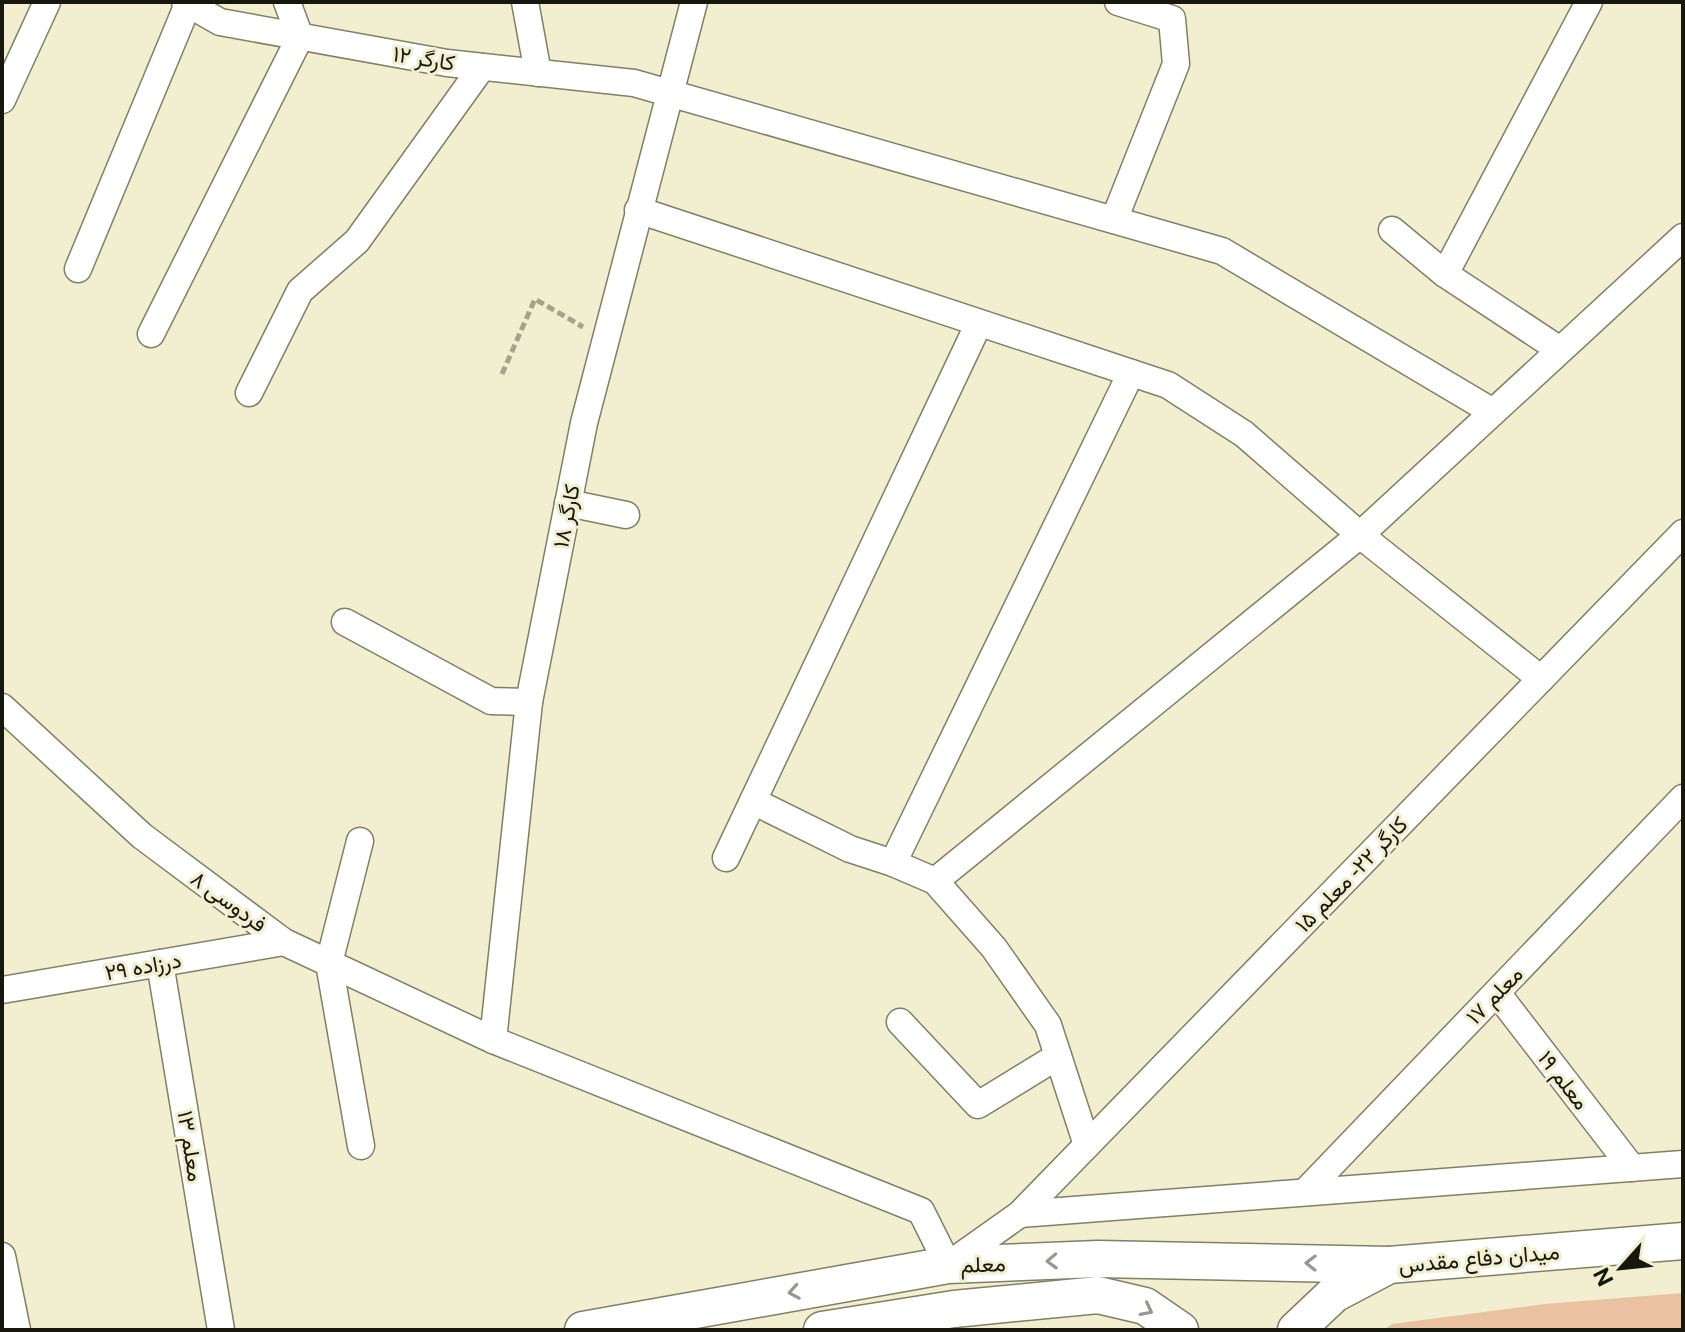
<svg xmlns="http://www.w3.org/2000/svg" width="1685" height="1332" viewBox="0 0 1685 1332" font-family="'Public Sans',Vazirmatn,sans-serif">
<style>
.grass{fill:#eac2a2}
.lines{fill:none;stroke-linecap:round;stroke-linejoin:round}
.street-casing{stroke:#827f64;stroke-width:29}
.secondary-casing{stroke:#827f64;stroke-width:39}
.path{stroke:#a4a38b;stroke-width:5;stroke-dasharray:8 4;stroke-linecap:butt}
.street{stroke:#fff;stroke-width:26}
.secondary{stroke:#fff;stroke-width:36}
.oneway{stroke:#979792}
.labels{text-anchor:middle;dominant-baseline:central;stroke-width:6;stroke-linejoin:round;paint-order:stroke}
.street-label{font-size:22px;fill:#18170d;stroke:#f1efd0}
</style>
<rect width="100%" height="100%" fill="#f1efd0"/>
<polygon class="grass" points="1683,1293 1683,1330 1383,1330 1392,1324 1545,1304"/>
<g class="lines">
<g class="street-casing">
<g id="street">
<polyline points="185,2 220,22 447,63 634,83 1222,251 1493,412"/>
<polyline points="525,2 538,73"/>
<polyline points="2,100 47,2"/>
<polyline points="638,210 1168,385 1244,434 1360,535 1541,679"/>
<polyline points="1114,220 1176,64 1172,19 1118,2"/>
<polyline points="1392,230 1445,274 1560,350"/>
<polyline points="78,269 188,4"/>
<polyline points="1445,274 1589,2"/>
<polyline points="151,334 300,37 287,2"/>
<polyline points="249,393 300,291 357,241 482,67"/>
<polyline points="568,503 626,515"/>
<polyline points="345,622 491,701 529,702"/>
<polyline points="2,707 142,836 284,942 493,1040 921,1211 948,1265 1020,1214 1683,1164"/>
<polyline points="753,801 850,849 893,863 935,881 994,948 1048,1025 1087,1145"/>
<polyline points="360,841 329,963 361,1146"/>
<polyline points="726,858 979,323"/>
<polyline points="893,863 1131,373"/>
<polyline points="935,881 1360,535 1683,237"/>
<polyline points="160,963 221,1330"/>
<polyline points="2,990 284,942"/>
<polyline points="1497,993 1632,1168"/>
<polyline points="900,1022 978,1105 1058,1056"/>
<polyline points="493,1040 529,702 584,423 694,2"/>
<polyline points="1305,1192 1683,798"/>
<polyline points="1020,1214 1683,533"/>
<polyline points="2,1256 17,1330"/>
</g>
</g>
<g class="secondary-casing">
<g id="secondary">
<polyline points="583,1330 948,1265 1098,1259 1389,1265"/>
<polyline points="822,1330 954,1309 1098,1295 1145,1306 1180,1330"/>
<polyline points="1296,1330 1334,1294 1389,1265 1683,1241"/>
</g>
</g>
<polyline class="path" points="502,374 535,299 583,327"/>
<use href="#street" class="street"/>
<use href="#secondary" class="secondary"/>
</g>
<defs><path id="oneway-chevron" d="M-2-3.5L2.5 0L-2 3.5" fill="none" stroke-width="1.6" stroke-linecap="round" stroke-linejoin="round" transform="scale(2)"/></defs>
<g class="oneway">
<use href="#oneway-chevron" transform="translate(1052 1261) rotate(178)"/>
<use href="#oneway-chevron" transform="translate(1311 1263) rotate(-179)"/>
<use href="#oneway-chevron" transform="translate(794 1292) rotate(170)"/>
<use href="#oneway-chevron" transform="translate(1147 1310) rotate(27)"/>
</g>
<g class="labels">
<g class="street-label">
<text transform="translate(424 58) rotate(9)">کارگر ۱۲</text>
<text transform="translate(566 516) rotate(-79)">کارگر ۱۸</text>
<text transform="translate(1351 874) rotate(-46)">کارگر ۲۲ - معلم ۱۵</text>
<text transform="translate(229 901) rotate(36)">فردوسی ۸</text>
<text transform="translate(143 966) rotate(-10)">درزاده ۲۹</text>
<text transform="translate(1494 995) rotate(-46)">معلم ۱۷</text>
<text transform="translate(1564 1080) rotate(52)">معلم ۱۹</text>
<text transform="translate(191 1146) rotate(81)">معلم ۱۳</text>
<text transform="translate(1479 1258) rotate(-5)">میدان دفاع مقدس</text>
<text transform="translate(983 1264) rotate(-2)">معلم</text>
</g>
</g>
<rect width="1685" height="1332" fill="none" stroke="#18170d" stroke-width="8"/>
<g transform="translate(1621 1268) rotate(243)" stroke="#f1efd0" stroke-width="6" paint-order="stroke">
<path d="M0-6L14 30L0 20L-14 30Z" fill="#18170d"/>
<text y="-12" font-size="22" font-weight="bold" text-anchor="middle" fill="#18170d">N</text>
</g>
</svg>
